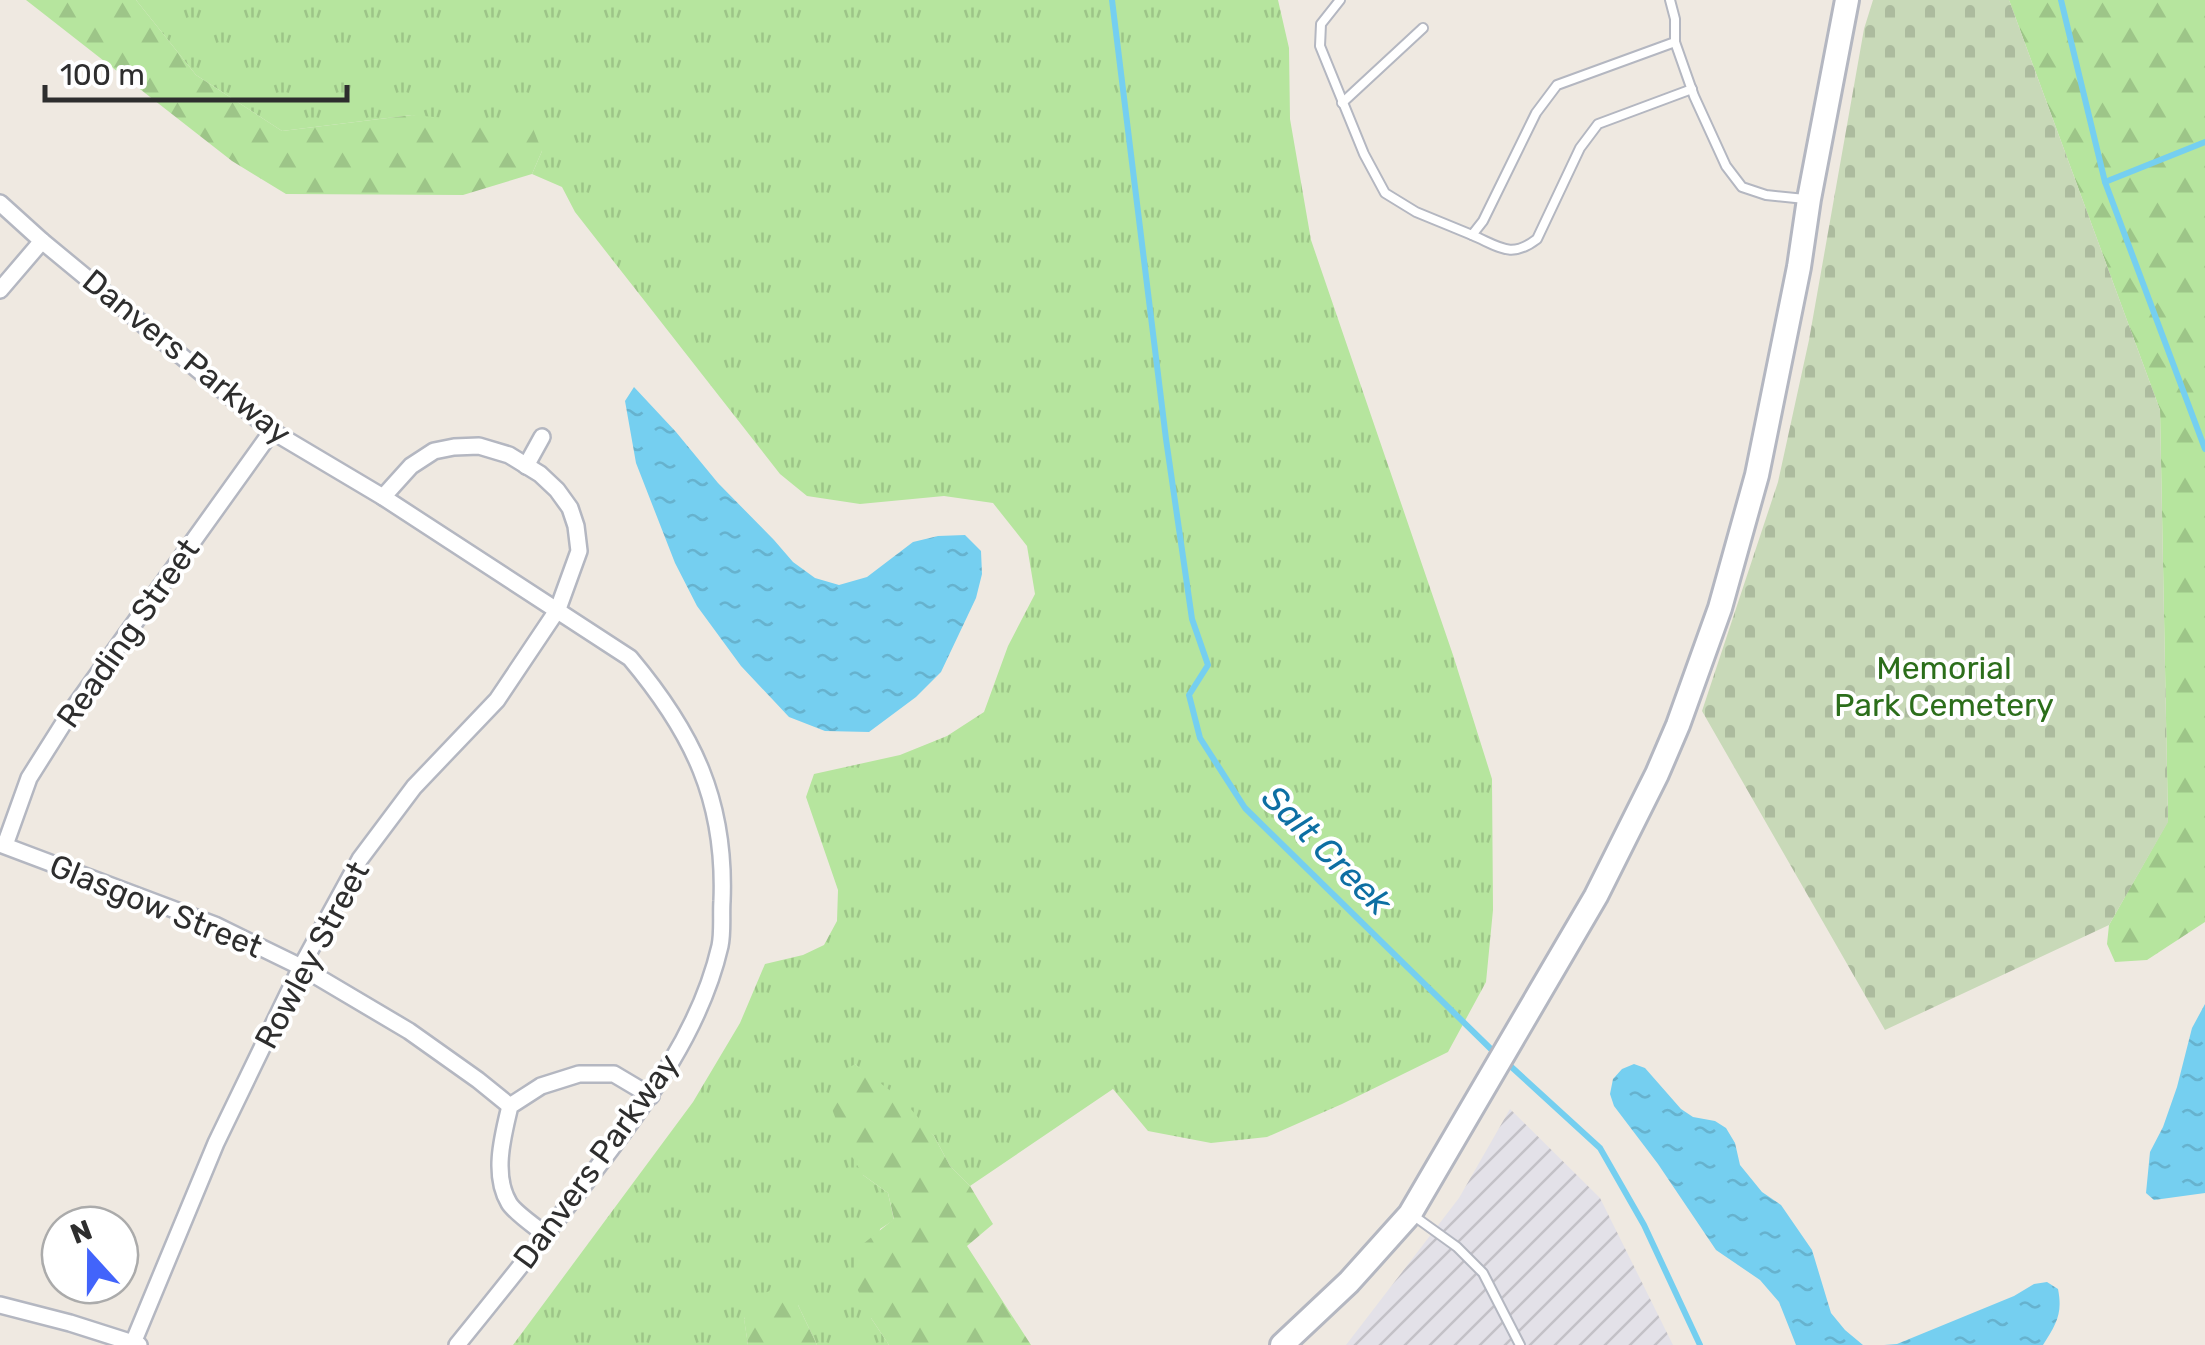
<svg xmlns="http://www.w3.org/2000/svg" width="2205" height="1345" viewBox="0 0 2205 1345" font-family="Rubik,sans-serif">
<style>
.industrial{fill:url(#industrial-furrows)}
.grass{fill:url(#grass-tufts)}
.forest{fill:url(#forest-firs)}
.cemetery{fill:url(#cemetery-stones)}
.water{fill:url(#water-ripples)}
.lines{fill:none;stroke-linecap:round;stroke-linejoin:round}
.stream{stroke:#75cff0;stroke-width:6}
.lane-casing{stroke:#b4b7c1;stroke-width:12}
.street-casing{stroke:#b4b7c1;stroke-width:20}
.secondary-casing{stroke:#b4b7c1;stroke-width:28}
.lane{stroke:#fff;stroke-width:8}
.street{stroke:#fff;stroke-width:15}
.secondary{stroke:#fff;stroke-width:22}
.labels{text-anchor:middle;dominant-baseline:central;stroke-width:8;stroke-linejoin:round;paint-order:stroke}
.street-label{font-size:32px;fill:#2e2e2e;stroke:#fff}
.park-label{font-size:32px;fill:#2c6e1b;stroke:#fff}
.water-label{font-size:35px;font-style:italic;fill:#0d6fa3;stroke:#fff}
</style>
<defs>
<pattern id="industrial-furrows" width="10" height="10" patternUnits="userSpaceOnUse" patternTransform="scale(2.5)"><rect width="10" height="10" fill="#e3e1e8"/><path d="M-1 1l2-2M0 10L10 0M9 11l2-2" fill="none" stroke="#c3c1c7"/></pattern>
<pattern id="grass-tufts" width="24" height="20" patternUnits="userSpaceOnUse" patternTransform="scale(2.5)"><rect width="24" height="20" fill="#b6e59e"/><path d="M3 7l-1-3M5 7V3M7 7l1-3M15 17l-1-3M17 17v-4M19 17l1-3" fill="none" stroke="#9dc588"/></pattern>
<pattern id="forest-firs" width="22" height="20" patternUnits="userSpaceOnUse" patternTransform="scale(2.5)"><rect width="22" height="20" fill="#b6e59e"/><path d="M5 1l3.5 6h-7zM16 11l3.5 6h-7z" fill="#9dc588"/></pattern>
<pattern id="cemetery-stones" width="16" height="16" patternUnits="userSpaceOnUse" patternTransform="scale(2.5)"><rect width="16" height="16" fill="#c8d9b8"/><path d="M2 7V4a2 2 0 0 1 4 0v3zM10 15v-3a2 2 0 0 1 4 0v3z" fill="#acbb9e"/></pattern>
<pattern id="water-ripples" width="26" height="14" patternUnits="userSpaceOnUse" patternTransform="scale(2.5)"><rect width="26" height="14" fill="#75cff0"/><path d="M2 4q2-2 4 0t4 0M15 11q2-2 4 0t4 0" fill="none" stroke="#66b2ce"/></pattern>
</defs>
<rect width="100%" height="100%" fill="#efe9e1"/>
<polygon class="industrial" points="1510,1109 1600,1198 1673,1345 1346,1345 1459,1198"/>
<polygon class="grass" points="136,0 1278,0 1289,48 1290,119 1311,240 1453,655 1492,779 1493,910 1486,982 1448,1052 1342,1104 1267,1137 1211,1143 1148,1131 1113,1089 970,1186 950,1166 934,1136 876,1082 855,1064 863,1175 888,1193 894,1220 880,1229 871,1318 889,1345 817,1345 798,1305 744,1318 748,1345 513,1345 693,1102 740,1023 765,964 803,955 824,945 837,921 838,890 806,797 814,774 900,755 947,736 984,712 1008,646 1035,594 1027,546 993,503 944,496 860,504 807,496 780,474 575,212 562,187 532,174 542,151 412,115 282,131 196,75"/>
<g class="forest">
<polygon points="26,0 136,0 196,75 282,131 412,115 532,126 542,151 532,174 463,195 286,194 232,161"/>
<polygon points="2009,0 2205,0 2205,922 2147,960 2115,962 2107,944 2109,925 2168,821 2160,410"/>
<polygon points="855,1064 904,1101 934,1136 950,1166 970,1186 993,1224 967,1246 1031,1345 889,1345 871,1318 854,1282 858,1248 894,1219 888,1193 863,1175 846,1146 832,1109 840,1073"/>
<polygon points="773,1289 798,1305 817,1345 748,1345 744,1319 756,1298"/>
</g>
<polygon class="cemetery" points="1873,0 2009,0 2160,410 2168,822 2109,925 1885,1030 1702,711 1778,482 1809,340 1864,29"/>
<g class="water">
<polygon points="634,387 676,432 718,483 774,540 793,562 815,578 839,585 867,577 913,542 938,536 965,535 981,551 982,574 976,598 941,672 916,697 869,732 825,731 789,717 741,666 697,606 675,563 636,463 625,401"/>
<polygon points="2205,1004 2205,1193 2154,1200 2146,1193 2150,1152 2163,1127 2177,1087 2192,1028"/>
<polygon points="1634,1064 1645,1068 1681,1109 1693,1117 1715,1121 1726,1128 1735,1143 1740,1165 1762,1192 1781,1205 1812,1250 1831,1313 1845,1330 1863,1345 1796,1345 1779,1302 1760,1280 1716,1250 1658,1164 1614,1106 1610,1094 1613,1079 1622,1069"/>
<path d="M2047,1282l11,7c5,25 -2,35 -15,56h-159l13,-1 117,-48 20,-12z"/>
</g>
<g class="lines">
<g class="stream">
<polyline points="1112,0 1166,439 1192,619 1208,665 1189,695 1200,738 1245,808 1496,1054"/>
<polyline points="2061,0 2105,182 2205,449"/>
<polyline points="2105,182 2205,142"/>
<polyline points="1506,1062 1600,1148 1644,1225 1700,1345"/>
</g>
<g class="lane-casing">
<g id="lane">
<polyline points="1340,0 1321,24 1320,46 1364,154 1385,193 1416,212 1472,235 1483,221 1536,113 1557,85 1675,42"/>
<polyline points="1670,0 1675,19 1675,42 1694,96 1726,166 1742,187 1766,195 1805,199"/>
<polyline points="1342,103 1423,28"/>
<path d="M1472,235c28,12 39,24 65,4l43,-91 18,-24 94,-35"/>
<polyline points="1414,1216 1457,1247 1483,1273 1520,1345"/>
</g>
</g>
<g class="street-casing">
<g id="street">
<path d="M0,203l42,38 230,190 111,66 247,161c63,75 96,143 92,243 -1,14 1,31 -2,45 -19,83 -71,153 -121,219 -46,61 -94,121 -142,180"/>
<polyline points="0,290 42,241"/>
<polyline points="526,466 542,437"/>
<polyline points="0,844 215,925 301,967 409,1031 478,1080 510,1106"/>
<polyline points="5,845 29,778 70,713 272,431"/>
<path d="M546,1235c-10,-8 -31,-22 -37,-32 -17,-28 -6,-68 1,-97l31,-20 38,-12h35l37,22"/>
<polyline points="0,1305 70,1323 139,1345"/>
<polyline points="133,1343 216,1143 301,967 360,859 414,787 497,700 558,609 579,551 576,526 570,508 557,490 540,474 509,455 479,446 454,447 434,451 411,466 383,497"/>
</g>
</g>
<g class="secondary-casing">
<polyline id="secondary" points="1282,1345 1349,1282 1410,1214 1596,896 1657,774 1678,725 1720,608 1757,475 1799,267 1809,199 1847,0"/>
</g>
<use href="#lane" class="lane"/>
<use href="#street" class="street"/>
<use href="#secondary" class="secondary"/>
</g>
<g class="labels">
<g class="street-label">
<text transform="translate(187 357) rotate(39)">Danvers Parkway</text>
<text transform="translate(128 633) rotate(-55)">Reading Street</text>
<text transform="translate(156 906) rotate(22)">Glasgow Street</text>
<text transform="translate(312 955) rotate(-62)">Rowley Street</text>
<text transform="translate(596 1161) rotate(-54)">Danvers Parkway</text>
</g>
<g class="park-label">
<text x="1944" y="668">Memorial<tspan x="1944" dy="37">Park Cemetery</tspan></text>
</g>
<g class="water-label">
<text transform="translate(1327 850) rotate(45)">Salt Creek</text>
</g>
</g>
<g transform="translate(90 1255) rotate(339)"><circle r="48" fill="#ffffff" stroke="#ababab" stroke-width="2.5"/>
<path d="M0-8L18 38L0 25L-18 38Z" fill="#4264fb"/>
<text y="-15" font-size="28" font-weight="bold" text-anchor="middle" fill="#2e2e2e">N</text>
</g>
<path d="M45 85v15h302v-15" fill="none" stroke="#2e2e2e" stroke-width="5"/>
<text x="60" y="85" font-size="30" fill="#2e2e2e" stroke="#ffffff" stroke-width="8" paint-order="stroke">100 m</text>
</svg>
